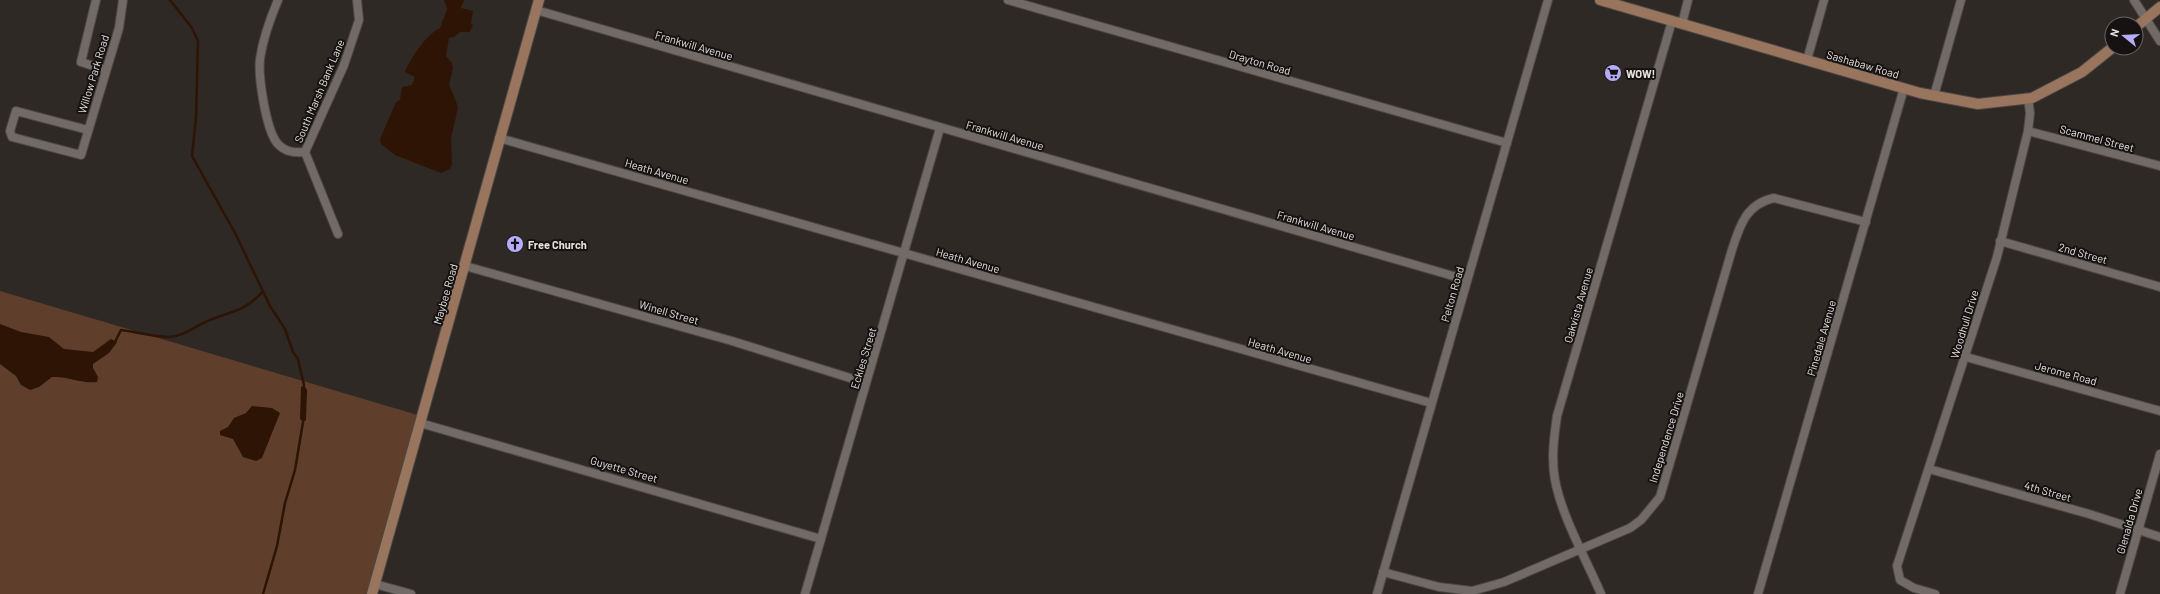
<svg xmlns="http://www.w3.org/2000/svg" width="2160" height="594" viewBox="0 0 2160 594" font-family="Barlow,sans-serif">
<style>
.green{fill:#5f3f2c}
.water{fill:#2d1404}
.lines{fill:none;stroke-linecap:round;stroke-linejoin:round}
.stream{stroke:#2d1404;stroke-width:2.5}
.street-casing{stroke:#4c4845;stroke-width:10}
.secondary-casing{stroke:#4c4845;stroke-width:12}
.street{stroke:#716a66;stroke-width:8}
.secondary{stroke:#9a755e;stroke-width:10}
.labels{text-anchor:middle;dominant-baseline:central;stroke-width:4;stroke-linejoin:round;paint-order:stroke}
.street-label{font-size:11px;fill:#e4e0de;stroke:#151211}
.poi-label{font-size:11px;font-weight:bold;fill:#e4e0de;stroke:#151211;text-anchor:start}
</style>
<rect width="100%" height="100%" fill="#2f2926"/>
<polygon class="green" points="0,291 421,416 370,594 0,594"/>
<g class="water">
<path d="M444,0h20l-3,8 12,3 -2,12 2,3 -4,6h-9l-6,5 -5,1 -3,18 6,7 1,6 -4,15 9,23 -7,32 1,25 -2,5 -9,4 -46,-18 -14,-11 -1,-5 16,-37 4,-2 2,-13 10,-2 3,-8 -10,-5c6,-15 22,-38 35,-44l7,-19z"/>
<path d="M0,324l21,8 28,5 15,12 29,3 18,-13 6,3 -8,11 -16,11v4l5,9 -1,5c-15,2 -29,-6 -45,-5l-13,10 -9,3 -9,-5 -5,-9 -16,-12z"/>
<polygon points="304,385 307,390 306,420 303,422 300,419 301,387"/>
<polygon points="252,406 272,408 280,413 262,458 256,461 243,457 233,439 220,435 220,431 228,427 234,418 246,413"/>
</g>
<g class="lines">
<g class="stream">
<polyline points="170,0 192,28 198,41 196,117 192,156 235,233 270,306 285,329 293,352 298,359 304,385"/>
<path d="M114,344l7,-14c16,2 33,7 49,7 15,-1 26,-12 40,-17 22,-9 36,-9 53,-29"/>
<polyline points="263,594 277,546 285,503 295,470 303,422"/>
</g>
<g class="street-casing">
<g id="street">
<polyline points="96,0 81,62 106,70"/>
<path d="M278,0c-8,19 -15,38 -18,59 -2,18 6,70 17,84 8,9 17,10 28,9"/>
<polyline points="1008,0 1507,143"/>
<polyline points="2134,0 2160,41"/>
<polyline points="536,10 1467,280"/>
<polyline points="1682,24 1688,0"/>
<polyline points="1807,60 1824,0"/>
<polyline points="1934,96 1961,0"/>
<polyline points="88,130 16,111 10,131 12,137 81,155 119,28 123,0"/>
<polyline points="2028,131 2160,166"/>
<polyline points="499,138 1431,403"/>
<polyline points="338,234 305,152 344,65 359,20 357,0"/>
<polyline points="2000,241 2160,287"/>
<polyline points="465,266 732,341 866,383"/>
<polyline points="1966,357 2160,411"/>
<polyline points="420,423 821,539"/>
<polyline points="1929,469 2089,514 2160,537"/>
<path d="M1383,572l56,15 33,4 32,-9 126,-54 11,-8 19,-23 71,-244c8,-25 14,-49 43,-55l92,24"/>
<polyline points="375,584 411,594"/>
<polyline points="805,594 940,128"/>
<polyline points="1377,594 1548,0"/>
<path d="M1601,594c-15,-35 -39,-77 -46,-114 -4,-21 -1,-43 2,-64l115,-395"/>
<polyline points="1758,594 1904,88"/>
<polyline points="1935,594 1914,588 1900,580 1897,566 1997,257 2028,131 2030,113 2028,98"/>
<polyline points="2120,594 2160,454"/>
</g>
</g>
<g class="secondary-casing">
<g id="secondary">
<polyline points="1600,0 1920,93 1978,104 2032,98 2082,72 2112,48"/>
<polyline points="2136,27 2160,7"/>
<polyline points="372,594 539,0"/>
</g>
</g>
<use href="#street" class="street"/>
<use href="#secondary" class="secondary"/>
</g>
<defs>
<g id="supermarket-disc" transform="scale(0.9)"><circle r="9.5" fill="#b6acf8" stroke="#151211"/><path d="M-6-5.5h2.5l.6 2H6L4.5 2H-2.5L-4.4-4H-6ZM-1.5 3.2a1.3 1.3 0 1 0 .1 0ZM3 3.2a1.3 1.3 0 1 0 .1 0Z" fill="#111"/></g>
<g id="church-disc" transform="scale(0.9)"><circle r="9.5" fill="#b6acf8" stroke="#151211"/><path d="M-1.2-6h2.4v3.5h3.3v2.4h-3.3V6h-2.4V-.1h-3.3v-2.4h3.3Z" fill="#111"/></g>
</defs>
<g fill-rule="evenodd">
<use href="#supermarket-disc" x="1613" y="73"/>
<use href="#church-disc" x="515" y="244"/>
</g>
<g class="labels">
<g class="street-label">
<text transform="translate(694 45) rotate(16)">Frankwill Avenue</text>
<text transform="translate(1260 62) rotate(16)">Drayton Road</text>
<text transform="translate(1863 64) rotate(16)">Sashabaw Road</text>
<text transform="translate(93 74) rotate(-73)">Willow Park Road</text>
<text transform="translate(319 91) rotate(-67)">South Marsh Bank Lane</text>
<text transform="translate(1005 135) rotate(16)">Frankwill Avenue</text>
<text transform="translate(2097 138) rotate(15)">Scammel Street</text>
<text transform="translate(657 171) rotate(16)">Heath Avenue</text>
<text transform="translate(1316 225) rotate(16)">Frankwill Avenue</text>
<text transform="translate(2083 253) rotate(16)">2nd Street</text>
<text transform="translate(968 260) rotate(16)">Heath Avenue</text>
<text transform="translate(445 294) rotate(-74)">Maybee Road</text>
<text transform="translate(1452 294) rotate(-74)">Pelton Road</text>
<text transform="translate(1578 305) rotate(-74)">Oakvista Avenue</text>
<text transform="translate(669 312) rotate(16)">Winell Street</text>
<text transform="translate(1964 324) rotate(-73)">Woodhull Drive</text>
<text transform="translate(1821 338) rotate(-74)">Pinedale Avenue</text>
<text transform="translate(1280 350) rotate(16)">Heath Avenue</text>
<text transform="translate(863 358) rotate(-73)">Eckles Street</text>
<text transform="translate(2066 373) rotate(15)">Jerome Road</text>
<text transform="translate(1666 437) rotate(-73)">Independence Drive</text>
<text transform="translate(624 469) rotate(16)">Guyette Street</text>
<text transform="translate(2048 491) rotate(16)">4th Street</text>
<text transform="translate(2129 521) rotate(-74)">Glenalda Drive</text>
</g>
<g class="poi-label">
<text x="1626" y="73">WOW!</text>
<text x="528" y="244">Free Church</text>
</g>
</g>
<g transform="translate(2124 36) rotate(288)"><circle r="19" fill="#151211" stroke="#686463"/>
<path d="M0-3L7 15L0 10L-7 15Z" fill="#b6acf8"/>
<text y="-6" font-size="11" font-weight="bold" text-anchor="middle" fill="#e4e0de">N</text>
</g>
</svg>
